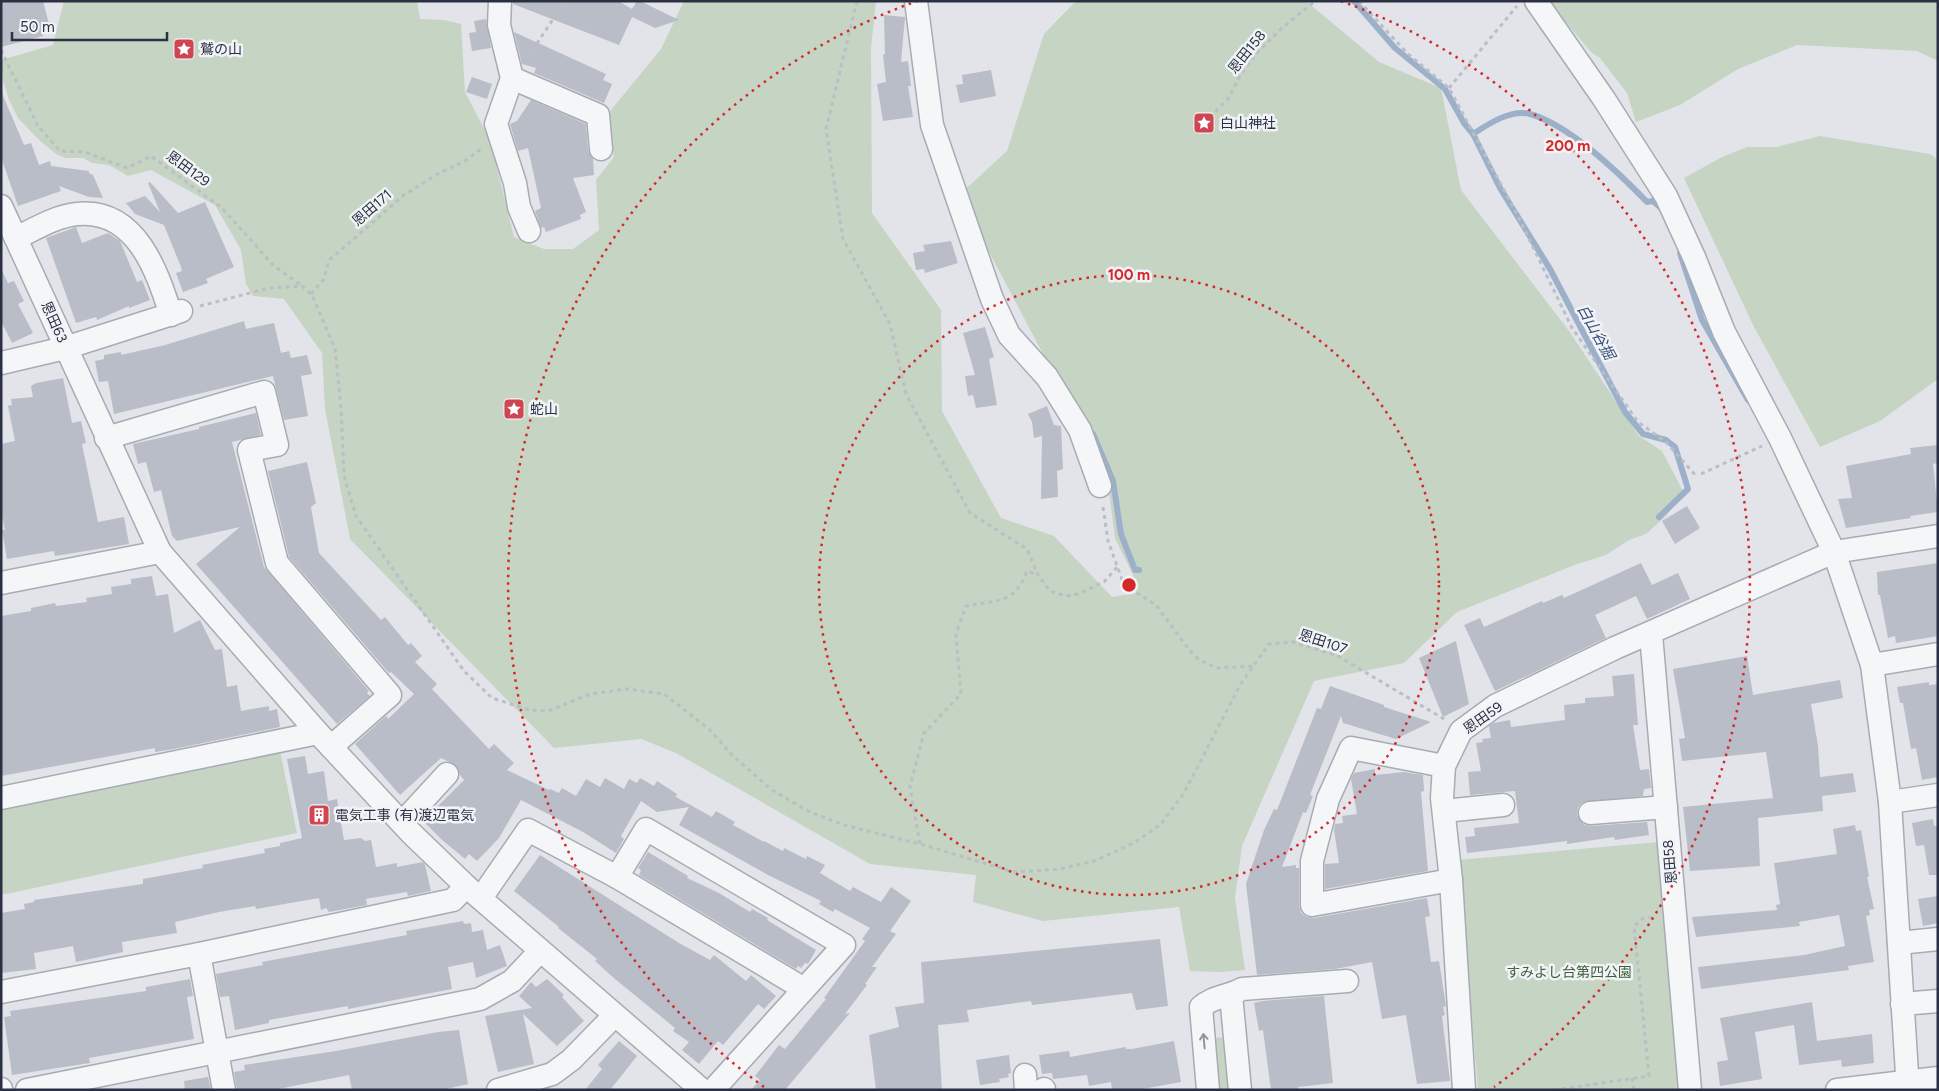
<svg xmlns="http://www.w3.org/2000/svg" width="1939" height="1091" viewBox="0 0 1939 1091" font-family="Figtree,'Noto Sans JP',sans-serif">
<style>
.green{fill:#c6d4c3}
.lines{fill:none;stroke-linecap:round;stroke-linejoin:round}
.stream{stroke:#9cb0ca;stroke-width:6}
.building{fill:#b9bdc7}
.minor-casing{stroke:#a7abb4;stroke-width:25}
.path{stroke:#bbbfc5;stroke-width:3;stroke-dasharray:4 4;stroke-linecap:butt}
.minor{stroke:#f4f6f8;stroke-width:22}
.oneway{stroke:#8f949d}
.ring{fill:none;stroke:#d62828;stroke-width:2.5;stroke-dasharray:2.5 5}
.labels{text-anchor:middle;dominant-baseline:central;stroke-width:5;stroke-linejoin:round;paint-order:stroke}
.poi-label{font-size:14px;fill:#2a3142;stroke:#f1f3f7;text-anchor:start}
.street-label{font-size:14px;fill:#2a3142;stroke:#f1f3f7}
.park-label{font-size:14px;fill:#3c5e37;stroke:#f1f3f7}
.water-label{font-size:15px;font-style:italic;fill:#334d77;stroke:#f1f3f7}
.centre{fill:#d62828;stroke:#f1f3f7;stroke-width:2.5}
.ring-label{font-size:15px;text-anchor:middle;font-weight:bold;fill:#d62828;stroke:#f1f3f7;stroke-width:5;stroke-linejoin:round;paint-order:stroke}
</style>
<rect width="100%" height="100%" fill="#e2e4ea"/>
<g class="green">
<polygon points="64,1 417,1 420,19 444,20 461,24 465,92 490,140 514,237 544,249 573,249 599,230 596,180 614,157 607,115 661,49 684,1 876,1 871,48 872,213 941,310 942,411 1001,518 1054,536 1112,597 1136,593 1133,575 1115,538 1107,475 959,195 1007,151 1044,34 1076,1 1306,1 1379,62 1441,88 1461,190 1569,331 1639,436 1662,451 1684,493 1666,516 1646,534 1629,540 1606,555 1577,564 1457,612 1404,663 1314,681 1242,846 1235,898 1245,970 1218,972 1190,971 1179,907 1043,921 973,902 976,875 870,864 676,753 641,739 554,748 350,539 325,409 322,353 284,299 253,296 246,284 241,250 215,205 151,170 128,176 109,165 92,163 83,158 65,158 56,154 38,139 18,118 9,100 3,80 1,60 53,45"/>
<polygon points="1548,1 1938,1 1938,61 1917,51 1797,45 1738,69 1680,105 1636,122 1627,93 1600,58 1591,52"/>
<polygon points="1820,136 1930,154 1938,160 1938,379 1880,421 1820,447 1754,327 1684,178 1722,157 1747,147 1776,147"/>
<polygon points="278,741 297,833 1,895 1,798"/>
<polygon points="1658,842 1680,1084 1678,1090 1478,1090 1458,860"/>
<polygon points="1220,1037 1227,1041 1231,1090 1217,1090 1214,1039"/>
</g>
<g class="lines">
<g class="stream">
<path d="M1354,1l41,47 50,41 19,34 9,11c15,-10 38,-25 57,-20 39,11 89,59 117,88l6,-1 9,8"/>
<polyline points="1473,134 1500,188 1550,269 1625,412 1643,434 1666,440 1675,447 1688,489 1659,517"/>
<polyline points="1680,253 1702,320 1748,400"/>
<polyline points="1093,434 1113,481 1121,534 1135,570 1139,570"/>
</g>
</g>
<g class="building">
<polygon points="1,1 43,1 50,28 41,30 43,36 1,47"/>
<polygon points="513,1 618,1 632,9 637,1 640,1 679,20 655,28 632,17 619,45 513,4"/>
<polygon points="884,15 905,17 901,62 908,61 911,86 908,86 913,117 883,121 877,84 886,82 883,55 885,54"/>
<polygon points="486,19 491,48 472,51 469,33 476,32 474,21"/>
<polygon points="514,32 606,74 603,80 612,84 604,103 534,73 536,68 522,64"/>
<polygon points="991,70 996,96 960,103 956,85 963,84 962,75"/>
<polygon points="472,77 492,84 487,99 466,92"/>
<polygon points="1,91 24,145 31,143 39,165 50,161 51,166 89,171 89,173 93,175 103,198 89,197 59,186 61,191 18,206 1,157"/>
<polygon points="531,100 586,124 588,150 593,159 594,175 573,178 586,212 580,215 581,219 546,232 544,227 541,228 535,211 541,208 528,148 518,151 510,124 517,121"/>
<polygon points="150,182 178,213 205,202 234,267 206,279 208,283 183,292 176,273 182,271 181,267 164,225 135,214 126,203 145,196 160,212 148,183"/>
<polygon points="76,227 82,243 108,233 120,241 137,282 142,280 150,300 129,308 129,306 97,320 96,317 76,323 46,238"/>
<polygon points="951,241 958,263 925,273 924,269 916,270 913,253 925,251 923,245"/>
<polygon points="1,269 8,283 14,281 24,301 18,304 33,333 12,343 1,321"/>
<polygon points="244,321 246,329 274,323 281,353 289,351 291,358 307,355 312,374 301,376 308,416 284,420 273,376 114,414 108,381 99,382 95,361 104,359 104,355 121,352 121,355 165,345"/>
<polygon points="985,327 994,357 989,359 997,405 976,408 973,395 968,396 965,376 975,375 963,333"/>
<polygon points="63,378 72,423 81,421 86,443 82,444 98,522 124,517 129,544 55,556 54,551 7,559 2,530 5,530 1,512 1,444 15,441 8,406 12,405 11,399 33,397 31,386 36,383"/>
<polygon points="1047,406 1054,425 1061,426 1063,469 1057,471 1058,497 1041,499 1042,436 1034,438 1032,422 1028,414"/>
<polygon points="256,413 261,435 232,442 264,567 369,691 367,693 370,696 337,724 196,564 240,527 177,541 172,536 161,490 154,492 146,462 138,464 133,444 199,429 199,427"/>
<polygon points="1938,445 1938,463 1933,464 1938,512 1910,516 1911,518 1846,528 1838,499 1852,498 1846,466 1911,454 1910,448"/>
<polygon points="307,462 316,503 311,507 319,553 381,620 385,617 408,645 411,643 422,656 415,662 437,684 432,689 489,749 494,744 514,763 507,770 549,790 550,789 559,793 562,788 576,796 586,779 600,787 605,778 624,789 629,779 637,783 640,778 654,786 657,781 677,794 676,797 712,817 716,811 735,822 733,825 764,842 764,841 783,851 784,848 806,859 807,856 825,865 820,873 850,891 853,887 881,902 891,887 911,901 890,931 896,934 872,967 877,967 865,984 867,985 845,1014 850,1013 785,1090 751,1090 760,1080 755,1076 779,1045 785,1049 826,999 824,998 865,941 862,939 870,928 835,909 833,912 819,904 821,901 768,875 679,825 689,807 657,812 641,801 621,836 624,839 616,853 583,832 521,800 499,838 477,861 469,854 465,859 441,839 423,821 464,780 460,775 456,765 441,758 400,795 355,744 386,716 388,719 414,694 391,672 389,673 289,557 268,471"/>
<polygon points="1687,506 1700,528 1675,544 1662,521"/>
<polygon points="1641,563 1652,585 1678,573 1690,599 1647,619 1636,596 1595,615 1606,638 1495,691 1464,625 1480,618 1484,627 1542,601 1543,603 1562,595 1564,598"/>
<polygon points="1938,563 1938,636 1896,643 1895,636 1888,638 1880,595 1878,595 1877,572"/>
<polygon points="152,576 156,596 168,594 174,633 200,620 215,650 222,649 227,687 237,685 241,711 269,706 269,711 277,709 280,727 174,749 155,752 155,748 1,776 1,616 31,611 31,608 55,603 56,606 87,602 86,598 112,594 111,587 131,584 131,579"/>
<polygon points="1456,641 1469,704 1443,717 1419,658"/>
<polygon points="1747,656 1753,695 1840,680 1843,698 1811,704 1818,746 1820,777 1853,773 1856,792 1822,796 1823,811 1758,818 1760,866 1690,871 1683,807 1773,798 1766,752 1682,761 1679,739 1685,738 1673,669"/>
<polygon points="1634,674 1638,725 1633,725 1640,770 1649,769 1651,788 1644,789 1643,796 1583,802 1578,807 1577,815 1584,825 1591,826 1647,822 1649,835 1615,840 1614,837 1567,844 1567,841 1467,853 1465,837 1475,836 1474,828 1519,823 1515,791 1470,795 1468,772 1481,771 1476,743 1483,742 1482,739 1491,738 1489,726 1494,723 1510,720 1511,727 1565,720 1564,705 1585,703 1585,698 1614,696 1612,676"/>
<polygon points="1929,682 1929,685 1938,684 1938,777 1922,780 1916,748 1911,749 1903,703 1900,703 1897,687"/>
<polygon points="1330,686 1384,705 1384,707 1431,722 1396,739 1343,723 1341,716 1310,795 1313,796 1306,813 1303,812 1282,867 1296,865 1296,868 1299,868 1299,906 1301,913 1307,917 1314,918 1427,898 1430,916 1425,917 1431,962 1439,961 1446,1006 1443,1007 1445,1015 1442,1016 1450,1081 1417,1084 1406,1015 1382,1019 1372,962 1335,969 1257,975 1246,884 1264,830 1274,809 1277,810 1317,708 1321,709"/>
<polygon points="305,756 308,774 324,771 328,801 337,799 344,840 361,838 365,841 371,840 376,867 397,863 397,867 423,862 425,865 431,891 408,896 407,892 371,898 366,899 367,905 329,912 326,908 321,910 319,898 256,909 255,906 219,912 175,922 177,933 122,942 123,952 76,962 73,946 34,953 36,969 1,973 1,913 25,909 24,904 34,902 34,900 143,884 143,879 203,868 202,865 265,853 264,849 280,846 280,843 302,838 287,759"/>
<polygon points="1375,769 1375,775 1404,772 1423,775 1424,791 1421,792 1428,871 1325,889 1325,864 1339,863 1334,830 1335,824 1343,823 1342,816 1357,814 1351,779 1354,773"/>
<polygon points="1933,819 1934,826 1938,826 1938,875 1929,875 1924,845 1916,846 1912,823"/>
<polygon points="1855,825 1856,831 1861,830 1869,877 1867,877 1874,909 1869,910 1870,915 1866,916 1874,962 1848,966 1849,970 1701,989 1698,967 1804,955 1845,946 1839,915 1799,922 1800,926 1696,937 1692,917 1777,910 1776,905 1780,904 1774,863 1837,854 1833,829"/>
<polygon points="648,852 688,876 687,878 719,893 750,912 752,909 768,918 767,920 816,950 808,964 805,963 801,968 798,966 796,969 639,875 641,870 638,868"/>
<polygon points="540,855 679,943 710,960 714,955 746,981 751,975 776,996 764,1009 758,1004 723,1045 718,1041 699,1064 682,1050 689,1042 673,1031 675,1028 615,979 595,961 597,959 558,928 559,927 514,891"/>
<polygon points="1938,896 1938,923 1923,926 1918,899"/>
<polygon points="463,921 464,924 471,923 472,932 483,930 487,950 500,945 507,966 476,978 473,962 448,967 452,989 348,1009 348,1006 269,1020 269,1023 235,1030 229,996 220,997 216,974 263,965 262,962 407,935 406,931"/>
<polygon points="1160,939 1168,1006 1136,1010 1132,993 1032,1005 1031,1001 967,1010 969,1022 938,1025 942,1090 876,1090 869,1035 899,1027 895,1007 924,1003 921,962"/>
<polygon points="190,979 193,996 187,997 194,1039 89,1058 90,1063 12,1075 4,1017 11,1016 10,1011 146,991 146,987"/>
<polygon points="547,979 564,995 562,997 584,1021 557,1046 523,1014 534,1064 498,1072 485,1016 532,1008 519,996 531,982 536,987"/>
<polygon points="1324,996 1333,1083 1298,1087 1298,1090 1271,1090 1263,1030 1259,1031 1254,1003 1262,1001"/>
<polygon points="1812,1002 1817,1041 1872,1034 1874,1063 1842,1067 1841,1060 1799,1065 1794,1025 1755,1032 1762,1079 1720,1086 1717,1062 1728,1060 1720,1018"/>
<polygon points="459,1030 468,1084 442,1090 352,1090 349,1075 273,1090 237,1090 234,1072 245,1070 244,1065 336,1051 438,1032"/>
<polygon points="619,1041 637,1056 610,1090 585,1090 602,1069 598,1065"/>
<polygon points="1174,1041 1181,1082 1137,1090 1112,1090 1111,1082 1089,1086 1087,1075 1053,1079 1052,1073 1042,1074 1039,1055 1069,1051 1070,1057 1126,1047 1126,1049 1132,1049"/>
<polygon points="1009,1055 1011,1073 1008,1074 1009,1077 999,1079 1000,1082 980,1085 976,1060"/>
<polygon points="208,1077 211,1090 185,1090 184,1081"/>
</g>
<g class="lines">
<g class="minor-casing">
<g id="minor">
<polyline points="500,1 499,25 512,78 496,124 515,183 519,207 529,231"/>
<polyline points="916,1 932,125 992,299 1009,335 1047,377 1080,430 1100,486"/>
<polyline points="1536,1 1604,99 1666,196 1694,257 1724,332 1780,438 1834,552 1872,665 1890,802 1908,1090"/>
<polyline points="512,78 598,115 601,149"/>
<polyline points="1,206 160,552 318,733 411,833 466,886 702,1090"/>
<path d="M16,238c19,-9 40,-22 61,-24 59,-6 80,57 94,101"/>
<polyline points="1,363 65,348 181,311"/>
<polyline points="106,438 264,392 277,445 249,450 277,563 390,695 331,747"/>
<polyline points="1,583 160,552"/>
<polyline points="1651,634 1690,1090"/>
<polyline points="1872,665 1938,654"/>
<polyline points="1444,766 1351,748 1328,799 1312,861 1312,905 1451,880"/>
<polyline points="1,798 318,733"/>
<polyline points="1890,802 1938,795"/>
<polyline points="1444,811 1503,805"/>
<polyline points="1590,813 1666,807"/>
<polyline points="402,823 447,774"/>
<polyline points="617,877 804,989"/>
<polyline points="481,898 528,830 617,877 646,829 844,945 713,1090"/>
<polyline points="1899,943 1938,939"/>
<polyline points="199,954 224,1090"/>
<polyline points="1,992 199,954 453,900 466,886"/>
<polyline points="1231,995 1240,1090"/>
<polyline points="1902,1004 1938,1001"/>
<polyline points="1025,1075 1026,1090"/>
<polyline points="1,1089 1,1090"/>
<polyline points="27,1090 480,999 512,981 540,951"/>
<polyline points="498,1090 552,1074 571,1060 614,1016"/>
<polyline points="1042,1090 1044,1089"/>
<path d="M1208,1090l-7,-83c13,-11 26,-10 41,-18l105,-8"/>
<polyline points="1464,1090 1451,880 1442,798 1444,766 1461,731 1495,706 1615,648 1834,552 1938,536"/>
<polyline points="1837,1090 1938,1078"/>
</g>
</g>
<g class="path">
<polyline points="857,1 826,129 843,239 890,324 906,394 970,513 1027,549 1038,575 1050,591 1066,596 1078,594 1104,582 1118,566"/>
<polyline points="1359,1 1408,54 1449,88 1517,214 1572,328 1638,422 1666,442 1697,477"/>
<polyline points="1,50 38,126 60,151 85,152 127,168 151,156 222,208 274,266 301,285"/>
<polyline points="528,57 565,1"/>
<polyline points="1449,88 1517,6"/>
<polyline points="1204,123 1228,99 1241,74 1256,54 1281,29 1315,1"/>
<polyline points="311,294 324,279 329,260 348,244 404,195 441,172 465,161 482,148"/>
<polyline points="200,306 269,288 302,286 312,295 335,349 341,407 344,476 356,516 464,671 492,698 530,710 548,711 590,694 627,689 664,694 709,729 732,755 772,790 810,812 844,825 920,844 1014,872 1059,869 1094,861 1134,843 1161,824 1184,793 1240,685 1269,644 1293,642 1338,656 1444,719"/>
<polyline points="1701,474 1762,446"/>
<polyline points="1103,507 1108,541 1124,585 1156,605 1189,650 1199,660 1217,668 1253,666"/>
<path d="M920,844l-10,-58 14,-53 37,-39 -5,-60 10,-28c31,-6 49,-2 61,-35l11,4"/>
<polyline points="1632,1078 1634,1090"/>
<polyline points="1554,1090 1649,1076 1634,926 1642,919 1655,917"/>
</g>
<use href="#minor" class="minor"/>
</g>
<defs><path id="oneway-shaft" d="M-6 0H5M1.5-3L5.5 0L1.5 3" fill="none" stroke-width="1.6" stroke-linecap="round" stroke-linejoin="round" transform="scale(1.25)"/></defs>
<use class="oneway" href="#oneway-shaft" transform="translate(1204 1041) rotate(-95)"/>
<g class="ring">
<circle cx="1129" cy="585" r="310"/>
<path d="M764 1087A621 621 0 0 1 917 1M1341 1A621 621 0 0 1 1494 1087"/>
</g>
<defs>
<g id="sight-square" transform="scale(1.125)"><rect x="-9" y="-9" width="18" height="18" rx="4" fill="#cf4652" stroke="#f1f3f7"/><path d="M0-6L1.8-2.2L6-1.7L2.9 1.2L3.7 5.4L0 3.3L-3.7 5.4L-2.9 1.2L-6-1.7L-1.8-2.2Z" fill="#fff"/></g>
<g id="building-square" transform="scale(1.125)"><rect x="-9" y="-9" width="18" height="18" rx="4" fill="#cf4652" stroke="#f1f3f7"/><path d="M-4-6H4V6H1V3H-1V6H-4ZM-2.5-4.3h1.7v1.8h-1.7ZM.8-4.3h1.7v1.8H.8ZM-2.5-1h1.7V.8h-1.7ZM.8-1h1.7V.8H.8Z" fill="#fff"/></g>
</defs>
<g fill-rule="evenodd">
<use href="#sight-square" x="184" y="49"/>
<use href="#sight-square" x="1204" y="123"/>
<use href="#sight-square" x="514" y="409"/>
<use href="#building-square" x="319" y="815"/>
</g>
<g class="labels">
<g class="poi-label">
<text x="200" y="49">鷲の山</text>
<text x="1220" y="123">白山神社</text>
<text x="530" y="409">蛇山</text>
<text x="335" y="815">電気工事 (有)渡辺電気</text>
</g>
<g class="street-label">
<text transform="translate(1247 52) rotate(-51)">恩田158</text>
<text transform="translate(188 169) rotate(36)">恩田129</text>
<text transform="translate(372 208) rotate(-41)">恩田171</text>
<text transform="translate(54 322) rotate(66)">恩田63</text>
<text transform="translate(1323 642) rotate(18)">恩田107</text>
<text transform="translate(1483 718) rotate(-35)">恩田59</text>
<text transform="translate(1670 862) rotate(-95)">恩田58</text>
</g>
<g class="park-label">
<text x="1569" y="972">すみよし台第四公園</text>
</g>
<g class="water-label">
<text transform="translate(1596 332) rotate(61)">白山谷掘</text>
</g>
</g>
<circle cx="1129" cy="585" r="8" class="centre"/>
<g class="ring-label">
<text x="1568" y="151">200 m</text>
<text x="1129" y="280">100 m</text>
</g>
<rect width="1939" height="1091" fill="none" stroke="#2a3142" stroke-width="5"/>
<path d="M12 32v8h155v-8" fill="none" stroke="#2a3142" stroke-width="2.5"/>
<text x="20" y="32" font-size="15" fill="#2a3142" stroke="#f1f3f7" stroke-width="4" paint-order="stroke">50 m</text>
</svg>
